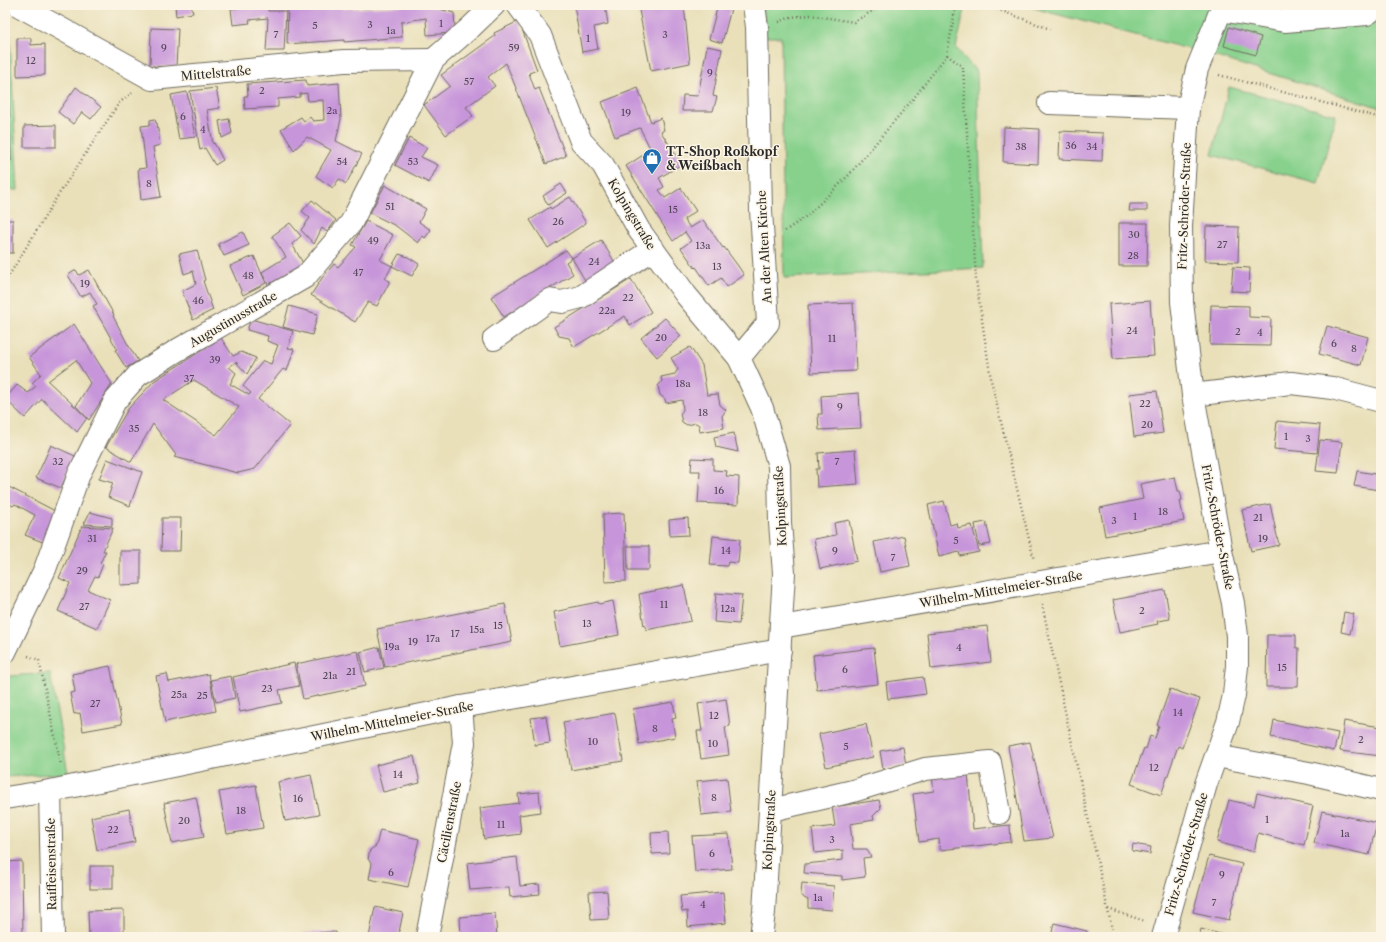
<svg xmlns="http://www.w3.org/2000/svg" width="1386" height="942" viewBox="0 0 1386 942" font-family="'Libre Caslon Text',serif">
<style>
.green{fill:#88d18d;stroke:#5a7e5c}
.building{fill:#c796da;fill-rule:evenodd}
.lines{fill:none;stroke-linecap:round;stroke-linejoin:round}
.minor-casing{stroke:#6e6a5d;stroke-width:24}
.path{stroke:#6e6a5d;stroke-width:2.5;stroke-dasharray:1 3;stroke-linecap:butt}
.minor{stroke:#fff;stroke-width:22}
.labels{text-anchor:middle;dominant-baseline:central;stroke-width:3;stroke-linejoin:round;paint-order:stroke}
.number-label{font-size:10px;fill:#524657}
.street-label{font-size:12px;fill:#2b2b2b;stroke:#fcf5e5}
.poi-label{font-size:12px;font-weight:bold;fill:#2b2b2b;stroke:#fcf5e5;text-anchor:start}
</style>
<rect width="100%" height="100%" fill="#fcf5e5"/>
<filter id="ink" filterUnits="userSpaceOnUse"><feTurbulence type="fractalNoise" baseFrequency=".025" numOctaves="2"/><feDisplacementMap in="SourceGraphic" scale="8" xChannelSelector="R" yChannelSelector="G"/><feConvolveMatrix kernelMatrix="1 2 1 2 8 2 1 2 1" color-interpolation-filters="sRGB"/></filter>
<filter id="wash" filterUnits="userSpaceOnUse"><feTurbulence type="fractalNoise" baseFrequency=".012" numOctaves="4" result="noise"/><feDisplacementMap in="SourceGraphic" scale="16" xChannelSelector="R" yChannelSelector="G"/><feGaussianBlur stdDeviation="0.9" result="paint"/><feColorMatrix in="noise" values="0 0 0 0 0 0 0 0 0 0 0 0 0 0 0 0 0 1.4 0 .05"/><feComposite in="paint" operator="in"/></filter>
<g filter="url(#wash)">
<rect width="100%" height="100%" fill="#e9e0ba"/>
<g class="green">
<polygon points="762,5 966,5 956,48 977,72 983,268 784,278 781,37 765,37"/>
<polygon points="1025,5 1381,5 1381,108 1204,53 1044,11"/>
<polygon points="5,23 9,23 18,190 5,190"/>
<polygon points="1229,87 1336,115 1318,183 1212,155"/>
<polygon points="50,673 68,773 5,777 5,685 9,676"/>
</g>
<g id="blocks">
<g class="building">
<polygon points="175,5 191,5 193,13 176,16"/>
<polygon points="256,5 268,5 268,11 286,11 284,51 266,51 268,18 249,20 250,23 233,25 231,9"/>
<polygon points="288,5 342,5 342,9 425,5 454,13 455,28 451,33 427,35 426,18 413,20 412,21 401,22 402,37 344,42 344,40 287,44"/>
<polygon points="574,5 605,5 608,24 594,27 598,49 582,52"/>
<polygon points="638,5 684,5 690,63 651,71"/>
<polygon points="718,5 732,5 722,43 709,39"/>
<polygon points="519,21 537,70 529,73 535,90 539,88 566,156 546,164 506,63 488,77 495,86 466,107 473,116 446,135 424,105 450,86 441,75 495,36 494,33"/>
<polygon points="1229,27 1261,37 1256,55 1224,46"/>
<polygon points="151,28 178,29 176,67 150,66"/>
<polygon points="17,38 31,38 31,45 45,44 45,75 17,76"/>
<polygon points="707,46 722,49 713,96 717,97 713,111 682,111 683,95 698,96"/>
<polygon points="306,80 307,86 339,83 341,119 336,141 362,154 346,184 339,179 333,188 316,176 331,150 307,137 294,150 281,129 301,117 304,121 310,117 313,121 324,120 323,100 308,101 307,93 300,94 300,97 278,99 278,107 245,109 244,96 248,96 247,84"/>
<polygon points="7,81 8,81 11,161 10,161 10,160 5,160 5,84 7,84"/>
<polygon points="76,87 101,107 91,119 82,112 73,124 58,112"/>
<polygon points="216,88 220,108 207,110 213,144 214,143 223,160 215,165 205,148 200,150 190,91"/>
<polygon points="638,88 651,122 661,118 664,130 661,132 682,164 659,178 664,187 659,190 665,198 681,188 696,211 684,219 690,228 703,220 723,248 724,247 738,266 744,275 727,287 721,278 709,286 696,267 695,268 681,248 691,241 685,232 673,241 626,166 651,150 640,128 615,137 602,102"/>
<polygon points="187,92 195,137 179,139 171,95"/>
<polygon points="155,119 156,123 157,123 160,145 153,147 161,197 141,200 138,169 146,168 141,126 150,125 150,120"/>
<polygon points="229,119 232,133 222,138 219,121"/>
<polygon points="56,125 56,147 24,147 24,126"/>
<polygon points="1004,127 1039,129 1038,164 1003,162"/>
<polygon points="1060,131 1103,133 1102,161 1059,159"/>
<polygon points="409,138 427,148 421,157 438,165 429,183 395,165"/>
<polygon points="561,184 567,193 548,205 543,196"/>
<polygon points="385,185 426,209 419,222 431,230 425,238 423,236 418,243 396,226 370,213"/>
<polygon points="570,197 586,223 548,248 530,220 550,207 551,209"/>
<polygon points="312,200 336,220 327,232 322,228 314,244 301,230 310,218 302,211"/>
<polygon points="1130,204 1147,204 1147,211 1129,211"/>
<rect x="5" y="220" width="8" height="33"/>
<polygon points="366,221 393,235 380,260 392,266 385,279 390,281 377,306 368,302 355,322 311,295 322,278 334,264 338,267 356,247 352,245"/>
<polygon points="290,223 301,236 292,244 304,265 268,285 262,272 286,257 272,236"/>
<polygon points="1119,223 1148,223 1147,266 1119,266"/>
<polygon points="1206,226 1239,227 1238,262 1205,261"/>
<polygon points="243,232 249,245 224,256 218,244"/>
<polygon points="601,240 616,264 586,282 572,258 566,262 573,274 504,317 491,297 566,250 572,258"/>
<polygon points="197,250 205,280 203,281 213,310 193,320 182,291 196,284 193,271 184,274 179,254"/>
<polygon points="399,254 408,257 419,264 412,276 392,266"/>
<polygon points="254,256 266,283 243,295 230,266"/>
<polygon points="1233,267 1250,268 1249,292 1231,291"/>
<polygon points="76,270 79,275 89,270 114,315 113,316 127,343 138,361 126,368 115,350 117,349 93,306 97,304 90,292 81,297 68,275"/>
<polygon points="631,279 651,312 630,325 625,316 574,347 569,338 559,336 554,327"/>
<polygon points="1150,301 1154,356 1113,359 1109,304"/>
<polygon points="853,303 856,371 811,373 808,305"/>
<polygon points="1211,305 1249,306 1249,317 1271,318 1270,346 1210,345"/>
<polygon points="289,306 318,314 312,335 283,327"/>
<polygon points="665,318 681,336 657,357 641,338"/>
<path d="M251,319l42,12 -5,17 6,1 -7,22 -4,-2 -25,30 32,26 -35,44 -17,4 -64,-16 2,-2 -23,-31 -22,38 -25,-15 22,-38 26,-28 67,-43 12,18 8,-4 15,6 -9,16 -11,-12 -7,5 7,6 -6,11 19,11 2,-2 -8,-7 20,-25 8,3 7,-19 -11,-4 1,-5 -21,-6zM194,380l45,27 -23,28 -53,-35z"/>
<polygon points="74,324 112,384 89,420 76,406 90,383 76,360 48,381 87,418 77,432 42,399 25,418 5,399 17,385 28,393 36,386 32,383 41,374 29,357"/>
<polygon points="1327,326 1368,337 1361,365 1319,354"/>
<polygon points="690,347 702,365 707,395 718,394 720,405 726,410 722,416 724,428 700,432 699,425 696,423 687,425 682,422 680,414 683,410 682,400 666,403 665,399 660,395 658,386 662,381 661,377 675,374 678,369 671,358"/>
<polygon points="1157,391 1163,433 1134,437 1129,394"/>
<polygon points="859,393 861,428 819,430 818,414 822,414 821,396"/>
<polygon points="1277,421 1320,425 1317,453 1274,449"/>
<polygon points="734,433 738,452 716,447 714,437"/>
<polygon points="1320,440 1342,442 1338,473 1316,471"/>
<polygon points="51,445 75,456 61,488 36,478"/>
<polygon points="855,450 858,484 817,487 816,469 819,469 818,453"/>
<polygon points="1380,454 1381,454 1381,471 1376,470"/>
<polygon points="692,458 713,459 713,470 727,471 726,476 739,477 738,505 698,503 700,471 691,471"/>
<polygon points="107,459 142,472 130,506 108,497 113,483 99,479"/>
<polygon points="1357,471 1381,475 1379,490 1354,486"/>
<polygon points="1175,477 1178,491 1180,491 1182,500 1180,501 1184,521 1105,536 1100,508 1143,499 1140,484"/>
<polygon points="5,485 57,512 45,543 25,535 35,515 15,504 13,506 5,502"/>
<polygon points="944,501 950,525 957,523 958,528 972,525 979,552 960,556 959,552 939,557 928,505"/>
<polygon points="1270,504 1279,545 1251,551 1242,510"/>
<polygon points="90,512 112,518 112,526 84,524"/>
<polygon points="624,513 626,581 605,582 603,514"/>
<polygon points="162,518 181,518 180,551 161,551"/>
<polygon points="688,518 689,535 670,536 669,520"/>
<polygon points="849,520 857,561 820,569 814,539 836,535 834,523"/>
<polygon points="986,522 991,544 979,546 975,524"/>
<polygon points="82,526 113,528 103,551 106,551 100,563 103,564 98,577 95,576 88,590 110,600 97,628 58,611 70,583 59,578"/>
<polygon points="713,536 740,539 738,563 728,562 727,566 710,565"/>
<polygon points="904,536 910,566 880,572 874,542"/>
<polygon points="627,546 649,546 649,570 628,570"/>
<polygon points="120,551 141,551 141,584 120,585"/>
<polygon points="684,585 691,621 646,630 645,625 644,626 639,594"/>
<polygon points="1165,590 1170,619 1157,621 1158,624 1120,632 1113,600"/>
<polygon points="716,593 742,595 739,624 714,622"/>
<polygon points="613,601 619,635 560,646 554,612 568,609 568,608 598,602 599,604"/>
<polygon points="505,604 512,642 385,667 377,629"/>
<polygon points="1344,612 1354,614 1350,634 1341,632"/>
<polygon points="987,626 991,662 931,669 927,633"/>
<polygon points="1267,635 1296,635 1296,648 1299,648 1298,687 1266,687"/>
<polygon points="379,647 384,668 365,672 360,652"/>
<polygon points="874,648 878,684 817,690 813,655"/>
<polygon points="358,651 365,686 303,699 296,664"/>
<polygon points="294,663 299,686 279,690 282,703 240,712 233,677"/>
<polygon points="110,666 122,724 83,731 80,713 74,714 70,693 75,692 72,674"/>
<polygon points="167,674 169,682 209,674 216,711 165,722 156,676"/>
<polygon points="231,676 235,698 216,702 211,680"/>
<polygon points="923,677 926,694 888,699 886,682"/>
<polygon points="1170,689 1200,699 1182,748 1178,746 1161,795 1131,784 1144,748 1146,749 1150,736 1155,738 1159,726 1157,725"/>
<polygon points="726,699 730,726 725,727 729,755 701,759 697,731 702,731 698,704"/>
<polygon points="673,702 676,718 672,719 675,737 639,744 633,709"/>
<polygon points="615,713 623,761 571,770 563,722"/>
<polygon points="546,716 550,743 535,745 531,718"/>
<polygon points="1274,720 1338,733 1334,751 1271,737"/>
<polygon points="1344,721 1381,727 1381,756 1340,751"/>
<polygon points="866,724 873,757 826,767 819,734"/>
<polygon points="1030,742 1053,838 1024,841 1008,746"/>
<polygon points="903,747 906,765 883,769 880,751"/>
<polygon points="414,756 420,783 383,792 376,765"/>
<polygon points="968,773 973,829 1010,825 1011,842 940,850 939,839 919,842 913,794 934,791 932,777"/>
<polygon points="311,775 319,815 285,821 278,782"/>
<polygon points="727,778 731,812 701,815 697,781"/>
<polygon points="256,785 263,828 227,834 219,792"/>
<polygon points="539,792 541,812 519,815 521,834 484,839 480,808 519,803 518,794"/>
<polygon points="1257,793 1313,806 1304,845 1258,833 1254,852 1217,842 1229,800 1254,806"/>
<polygon points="196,797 204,837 172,843 164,803"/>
<polygon points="879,800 881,808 873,816 874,820 850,824 853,849 867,849 871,857 863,858 865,877 842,880 842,876 804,873 805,864 843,860 843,850 815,853 812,829 835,826 832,807"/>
<polygon points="129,809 135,842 97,850 91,817"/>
<polygon points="1322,811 1377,823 1369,855 1314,843"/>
<polygon points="380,830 419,839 408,887 369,879 372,864 368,859 370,850 376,846"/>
<polygon points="668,832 669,853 652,854 651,833"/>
<polygon points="729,834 732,869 695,872 692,836"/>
<polygon points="1133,844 1151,847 1150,854 1132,851"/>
<polygon points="1209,856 1242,864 1229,920 1193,912"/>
<polygon points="517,857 520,886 539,884 540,894 510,897 509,887 470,890 467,863"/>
<polygon points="22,861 23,937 5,937 5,862"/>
<rect x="90" y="866" width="23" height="23"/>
<polygon points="802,883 834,886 832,910 808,908 808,900 804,898 801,894"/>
<polygon points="607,891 609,919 591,920 589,892"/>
<polygon points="723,892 726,923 688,927 687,911 682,912 680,896"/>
<polygon points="375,907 403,913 398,937 369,937"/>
<polygon points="124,910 124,937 89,937 88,911"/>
<polygon points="495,913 497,937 461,937 460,917 481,915 482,914"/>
<polygon points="1054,923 1087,931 1086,937 1051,937"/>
<polygon points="1201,929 1224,935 1224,937 1199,937"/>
<polygon points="336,932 336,937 303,937 303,933"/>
</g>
</g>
</g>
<g filter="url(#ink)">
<use href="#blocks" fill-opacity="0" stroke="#6e6a5d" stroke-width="1"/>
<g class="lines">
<g class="minor-casing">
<g id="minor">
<polyline points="18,5 152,79 344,61 433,60"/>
<polyline points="518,5 540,35 581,141 603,165 639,230 686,295 739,358 762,408 779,466 780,523 784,573 764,912 761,937"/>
<polyline points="1221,10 1285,21 1367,14 1379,5"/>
<polyline points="1049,103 1188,108"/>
<polyline points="494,339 549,300 562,302 581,297 653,249"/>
<polyline points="739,358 768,323 761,210 757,27 754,5"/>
<polyline points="1193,395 1291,383 1332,388 1381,401"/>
<polyline points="781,627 1221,551"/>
<polyline points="5,652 45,569 79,474 115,401 138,375 176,351 305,277 351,223 433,60 471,27 494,5"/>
<polyline points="1216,756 1309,773 1381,790"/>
<polyline points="50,791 53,937"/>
<polyline points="5,798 50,791 461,707 780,650"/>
<polyline points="771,810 853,791 925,769 990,762 999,813"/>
<polyline points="427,937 464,743 461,707"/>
<polyline points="1163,937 1206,784 1228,722 1234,695 1237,666 1237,636 1233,603 1221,551 1193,395 1182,302 1181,226 1188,108 1197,69 1223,5"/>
</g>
</g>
<g class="path">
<polyline points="986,5 1050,29"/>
<polyline points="779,22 791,17 810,15 854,22 882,5"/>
<polyline points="947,55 963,67 976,280 991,380 1034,560"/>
<polyline points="1219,75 1381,118"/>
<polyline points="785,231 808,215 848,176 913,99 947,55 956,5"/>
<polyline points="5,282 57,197 119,103 132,93"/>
<polyline points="1042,604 1112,929"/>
<polyline points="28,656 39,660 61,765"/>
<polyline points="1108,909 1145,921"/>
</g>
<use href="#minor" class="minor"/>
</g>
</g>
<defs>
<g id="shop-pin" transform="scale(1)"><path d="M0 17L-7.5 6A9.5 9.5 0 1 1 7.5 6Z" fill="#1f6fb2" stroke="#fcf5e5"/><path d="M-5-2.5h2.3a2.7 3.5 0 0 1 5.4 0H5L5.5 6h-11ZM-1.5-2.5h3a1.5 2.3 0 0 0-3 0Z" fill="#fff"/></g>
</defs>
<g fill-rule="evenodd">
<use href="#shop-pin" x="652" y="158"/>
</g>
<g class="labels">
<g class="number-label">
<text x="441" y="23">1</text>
<text x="370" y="24">3</text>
<text x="315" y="25">5</text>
<text x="391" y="30">1a</text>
<text x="276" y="34">7</text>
<text x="665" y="34">3</text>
<text x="588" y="38">1</text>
<text x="164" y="47">9</text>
<text x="514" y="47">59</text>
<text x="31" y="60">12</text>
<text x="710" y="72">9</text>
<text x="469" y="81">57</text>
<text x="262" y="90">2</text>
<text x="332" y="110">2a</text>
<text x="626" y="112">19</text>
<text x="183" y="116">6</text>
<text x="203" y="129">4</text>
<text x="1071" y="145">36</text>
<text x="1021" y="146">38</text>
<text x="1092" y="146">34</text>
<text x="342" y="161">54</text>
<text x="413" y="161">53</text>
<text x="149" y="183">8</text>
<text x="390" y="206">51</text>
<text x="673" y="209">15</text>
<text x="558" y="221">26</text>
<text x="1134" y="234">30</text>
<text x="373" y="240">49</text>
<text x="1222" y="244">27</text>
<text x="703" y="245">13a</text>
<text x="1133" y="255">28</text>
<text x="594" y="261">24</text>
<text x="717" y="266">13</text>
<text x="358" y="272">47</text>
<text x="248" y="275">48</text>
<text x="85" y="283">19</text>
<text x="628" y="297">22</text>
<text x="198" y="300">46</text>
<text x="607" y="310">22a</text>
<text x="1132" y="330">24</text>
<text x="1238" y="331">2</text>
<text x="1260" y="332">4</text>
<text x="661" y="337">20</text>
<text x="832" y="338">11</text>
<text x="1334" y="343">6</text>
<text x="1354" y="348">8</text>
<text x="215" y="359">39</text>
<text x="189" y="378">37</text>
<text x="683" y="383">18a</text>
<text x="1145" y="403">22</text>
<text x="840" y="406">9</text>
<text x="703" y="412">18</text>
<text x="1147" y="424">20</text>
<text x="134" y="428">35</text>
<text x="1286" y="436">1</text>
<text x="1308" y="438">3</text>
<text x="58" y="461">32</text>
<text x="837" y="461">7</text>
<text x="719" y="490">16</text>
<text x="1163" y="511">18</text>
<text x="1135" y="516">1</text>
<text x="1258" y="517">21</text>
<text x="1114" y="520">3</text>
<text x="92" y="538">31</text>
<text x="1263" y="538">19</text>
<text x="956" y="540">5</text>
<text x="726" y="550">14</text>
<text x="835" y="550">9</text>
<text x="893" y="557">7</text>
<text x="82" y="570">29</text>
<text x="664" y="604">11</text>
<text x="84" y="606">27</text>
<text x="728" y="608">12a</text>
<text x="1142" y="610">2</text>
<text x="587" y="623">13</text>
<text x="498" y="625">15</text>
<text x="477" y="629">15a</text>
<text x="455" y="633">17</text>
<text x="433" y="638">17a</text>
<text x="413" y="641">19</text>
<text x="392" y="646">19a</text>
<text x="959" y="647">4</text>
<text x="1282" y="667">15</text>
<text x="845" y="669">6</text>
<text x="351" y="671">21</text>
<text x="330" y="675">21a</text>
<text x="267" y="688">23</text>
<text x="179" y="694">25a</text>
<text x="202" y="695">25</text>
<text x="95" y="703">27</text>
<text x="1178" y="712">14</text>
<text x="714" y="715">12</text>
<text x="655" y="728">8</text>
<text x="1361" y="739">2</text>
<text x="593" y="741">10</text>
<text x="713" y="743">10</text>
<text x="846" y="746">5</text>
<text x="1154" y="767">12</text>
<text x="398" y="774">14</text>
<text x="714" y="797">8</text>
<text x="298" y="798">16</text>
<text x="241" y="810">18</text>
<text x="1267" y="819">1</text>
<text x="184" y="820">20</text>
<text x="501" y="824">11</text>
<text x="113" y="829">22</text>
<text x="1345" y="833">1a</text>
<text x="832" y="839">3</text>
<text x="712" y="853">6</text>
<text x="391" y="872">6</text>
<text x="1222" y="874">9</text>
<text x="818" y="897">1a</text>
<text x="1214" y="902">7</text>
<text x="703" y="904">4</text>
</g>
<g class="street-label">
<text transform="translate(216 73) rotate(-5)">Mittelstraße</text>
<text transform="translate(1184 206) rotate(-88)">Fritz-Schröder-Straße</text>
<text transform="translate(632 214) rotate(59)">Kolpingstraße</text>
<text transform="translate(764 247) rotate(-93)">An der Alten Kirche</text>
<text transform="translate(233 319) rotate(-30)">Augustinusstraße</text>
<text transform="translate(780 506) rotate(-93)">Kolpingstraße</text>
<text transform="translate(1218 527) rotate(79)">Fritz-Schröder-Straße</text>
<text transform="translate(1001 589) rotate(-10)">Wilhelm-Mittelmeier-Straße</text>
<text transform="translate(392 721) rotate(-11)">Wilhelm-Mittelmeier-Straße</text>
<text transform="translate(449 822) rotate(-79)">Cäcilienstraße</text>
<text transform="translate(769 830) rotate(-87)">Kolpingstraße</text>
<text transform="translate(1186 854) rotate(-74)">Fritz-Schröder-Straße</text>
<text transform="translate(51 864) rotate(-91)">Raiffeisenstraße</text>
</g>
<g class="poi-label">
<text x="666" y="151">TT-Shop Roßkopf<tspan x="666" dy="14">&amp; Weißbach</tspan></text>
</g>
</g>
<rect width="1386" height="942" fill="none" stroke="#fcf5e5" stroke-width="20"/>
</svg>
